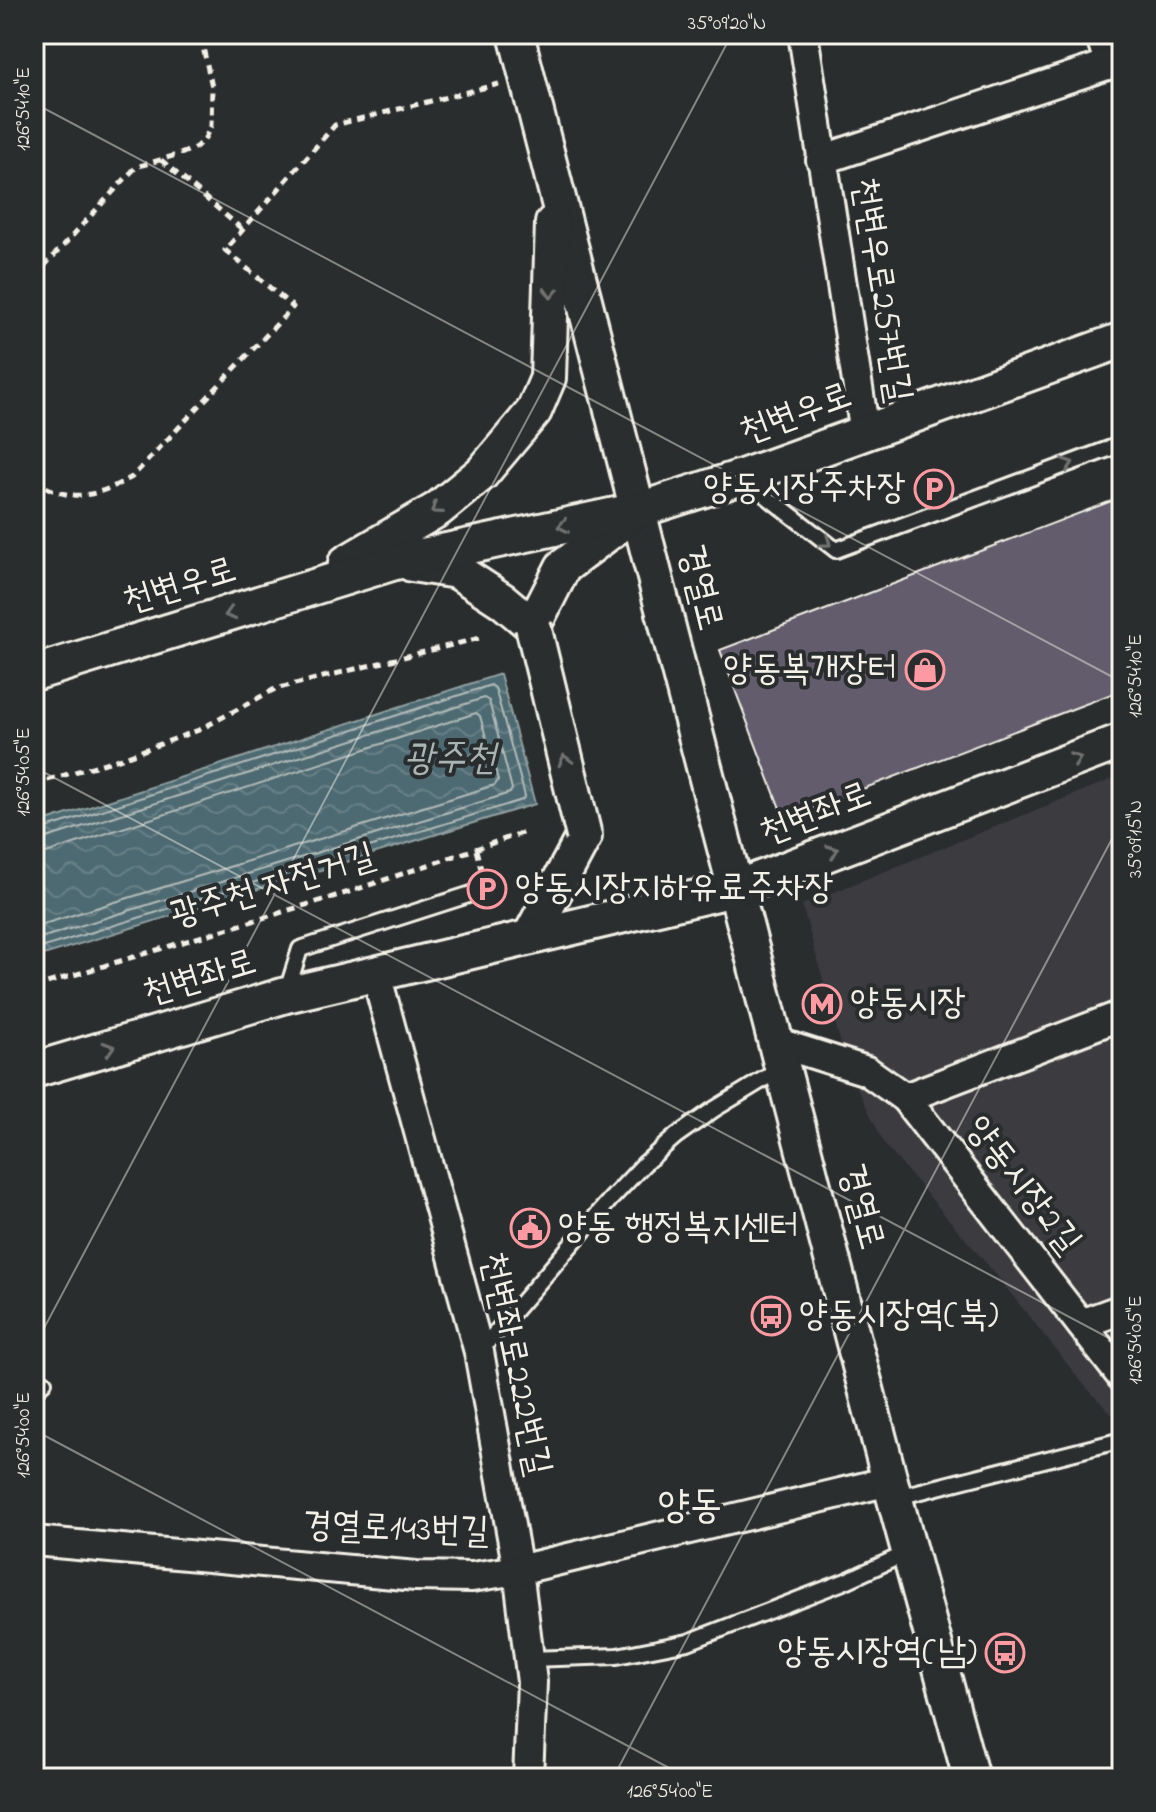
<svg xmlns="http://www.w3.org/2000/svg" width="1156" height="1812" viewBox="0 0 1156 1812" font-family="'Indie Flower','Poor Story',sans-serif">
<style>
.built{fill:#3b3b41}
.water{fill:url(#water-waves);stroke:#90a0a1;stroke-width:2}
.lines{fill:none;stroke-linecap:round;stroke-linejoin:round}
.shore{stroke:#b2bbb9;stroke-width:2}
.building{fill:#635b6c;stroke:#f4f1e8;stroke-width:2}
.service-casing{stroke:#f4f1e8;stroke-width:20}
.minor-casing{stroke:#f4f1e8;stroke-width:34}
.tertiary-casing{stroke:#f4f1e8;stroke-width:40}
.path{stroke:#f4f1e8;stroke-width:5;stroke-dasharray:8 6;stroke-linecap:butt}
.service{stroke:#2a2d2e;stroke-width:14}
.minor{stroke:#2a2d2e;stroke-width:28}
.tertiary{stroke:#2a2d2e;stroke-width:34}
.tertiary-bridge-casing{stroke:#f4f1e8;stroke-width:40;stroke-linecap:butt}
.tertiary-bridge{stroke:#2a2d2e;stroke-width:34}
.oneway{stroke:#71726f}
.ticks{fill:none;stroke:#f4f1e8;stroke-width:2;stroke-opacity:0.45}
.labels{text-anchor:middle;dominant-baseline:central;stroke-width:8;stroke-linejoin:round;paint-order:stroke}
.street-label{font-size:36px;fill:#f4f1e8;stroke:#2a2d2e}
.poi-label{font-size:36px;fill:#f4f1e8;stroke:#2a2d2e;text-anchor:start}
.water-label{font-size:38px;font-style:italic;fill:#a9b4b3;stroke:#2a2d2e}
.quarter-label{font-size:40px;fill:#f4f1e8;stroke:#2a2d2e}
.neatline{fill:none;stroke:#f4f1e8;stroke-width:3}
.ticks-label{font-size:20px;text-anchor:middle;fill:#f4f1e8}
</style>
<defs>
<pattern id="water-waves" width="16" height="10" patternUnits="userSpaceOnUse" patternTransform="scale(2)"><rect width="16" height="10" fill="#4e6a72"/><path d="M0 5q4-4 8 0t8 0" fill="none" stroke="#688086"/></pattern>
</defs>
<rect width="100%" height="100%" fill="#2a2d2e"/>
<filter id="ink" filterUnits="userSpaceOnUse"><feTurbulence type="fractalNoise" baseFrequency=".0125" numOctaves="2"/><feDisplacementMap in="SourceGraphic" scale="16" xChannelSelector="R" yChannelSelector="G"/><feConvolveMatrix kernelMatrix="1 2 1 2 8 2 1 2 1" color-interpolation-filters="sRGB"/></filter>
<g filter="url(#ink)">
<polygon class="built" points="1122,775 1122,1425 1084,1385 992,1270 885,1145 848,1069 802,905"/>
<polygon class="water" points="500,674 535,804 34,958 34,825"/>
<g class="lines">
<g class="shore">
<polyline points="34,832 491,685 495,688 525,796 522,800 34,950"/>
<polyline points="34,842 484,698 489,701 512,789 510,793 34,940"/>
<polyline points="34,854 46,853 476,713 480,716 498,780 495,785 34,927"/>
</g>
</g>
<polygon class="building" points="1122,497 1122,690 784,819 720,650"/>
<g class="lines">
<g class="service-casing">
<g id="service">
<polyline points="746,480 836,550 1122,444"/>
<polyline points="286,994 300,949 487,889"/>
<polyline points="479,1352 609,1201 644,1164 676,1136 713,1110 782,1068"/>
<polyline points="34,1391 44,1382"/>
<polyline points="894,1498 1122,1440"/>
<polyline points="529,1659 617,1656 688,1642 846,1581 909,1552"/>
</g>
</g>
<g class="minor-casing">
<g id="minor">
<polyline points="803,34 865,433"/>
<polyline points="1100,34 1110,65"/>
<polyline points="821,160 1122,60"/>
<polyline points="376,974 479,1352 518,1570 532,1682 528,1778"/>
<polyline points="775,1042 867,1071 905,1098 1122,1377"/>
<polyline points="905,1098 1122,1015"/>
<polyline points="1081,1324 1122,1309"/>
<polyline points="34,1541 416,1576 472,1577 518,1570 890,1481"/>
</g>
</g>
<g class="tertiary-casing">
<g id="tertiary">
<polyline points="516,34 651,562"/>
<polyline points="346,563 438,509 482,473 534,411 548,378 553,223"/>
<polyline points="412,564 457,571 503,601 533,626 563,567 629,517"/>
<polyline points="34,673 395,562 639,510 742,477 1122,340"/>
<polyline points="718,821 890,1481 971,1778"/>
<polyline points="530,937 584,836"/>
<polyline points="34,1070 286,995 734,889 1122,741"/>
</g>
</g>
<g class="path">
<polyline points="161,160 243,230"/>
<polyline points="34,277 136,167 183,153 196,147 205,138 211,126 212,87 200,34"/>
<path d="M34,480c36,24 62,17 98,-3l161,-170 -68,-57 110,-125 164,-41"/>
<polyline points="34,784 119,759 199,730 275,689 484,637"/>
<polyline points="476,850 481,869"/>
<polyline points="34,987 349,892 525,832"/>
</g>
<use href="#service" class="service"/>
<use href="#minor" class="minor"/>
<use href="#tertiary" class="tertiary"/>
<g class="tertiary-bridge-casing">
<g id="tertiary-bridge">
<polyline points="651,562 718,821"/>
<polyline points="533,626 584,836"/>
</g>
</g>
<use href="#tertiary-bridge" class="tertiary-bridge"/>
</g>
<defs><path id="oneway-chevron" d="M-2-3.5L2.5 0L-2 3.5" fill="none" stroke-width="1.6" stroke-linecap="round" stroke-linejoin="round" transform="scale(2)"/></defs>
<g class="oneway">
<use href="#oneway-chevron" transform="translate(551 293) rotate(92)"/>
<use href="#oneway-chevron" transform="translate(1068 464) rotate(-20)"/>
<use href="#oneway-chevron" transform="translate(436 509) rotate(145)"/>
<use href="#oneway-chevron" transform="translate(563 526) rotate(168)"/>
<use href="#oneway-chevron" transform="translate(826 542) rotate(36)"/>
<use href="#oneway-chevron" transform="translate(230 614) rotate(163)"/>
<use href="#oneway-chevron" transform="translate(1076 759) rotate(-21)"/>
<use href="#oneway-chevron" transform="translate(565 760) rotate(-104)"/>
<use href="#oneway-chevron" transform="translate(833 851) rotate(-21)"/>
<use href="#oneway-chevron" transform="translate(109 1048) rotate(-17)"/>
</g>
</g>
<path class="ticks" d="M34,103l1088,579M34,767l1088,578M34,1347l698,-1313M34,1430l654,348M613,1778l509,-958"/>
<defs>
<g id="parking-ring" transform="scale(2)"><circle r="9.5" fill="#2a2d2e" stroke="#ff9aa2" stroke-width="1.5"/><path d="M-3.5-5.5H1a3.5 3.5 0 0 1 0 7H-1V5.5H-3.5ZM-1-3.4V-.6H.8a1.4 1.4 0 0 0 0-2.8Z" fill="#ff9aa2"/></g>
<g id="shop-ring" transform="scale(2)"><circle r="9.5" fill="#2a2d2e" stroke="#ff9aa2" stroke-width="1.5"/><path d="M-5-2.5h2.3a2.7 3.5 0 0 1 5.4 0H5L5.5 6h-11ZM-1.5-2.5h3a1.5 2.3 0 0 0-3 0Z" fill="#ff9aa2"/></g>
<g id="metro-ring" transform="scale(2)"><circle r="9.5" fill="#2a2d2e" stroke="#ff9aa2" stroke-width="1.5"/><path d="M-5.5 5V-5H-3L0 0L3-5H5.5V5H3V-.5L0 4L-3-.5V5Z" fill="#ff9aa2"/></g>
<g id="civic-ring" transform="scale(2)"><circle r="9.5" fill="#2a2d2e" stroke="#ff9aa2" stroke-width="1.5"/><path d="M-.6-6.5H3V-4.5H.6V-3L4-1V1h2V6H-6V1h2V-1L-.6-3ZM-1.2 2.5V6h2.4V2.5Z" fill="#ff9aa2"/></g>
<g id="bus-ring" transform="scale(2)"><circle r="9.5" fill="#2a2d2e" stroke="#ff9aa2" stroke-width="1.5"/><path d="M-5-6H5V4H4V6H2V4H-2V6H-4V4H-5ZM-3.5-4V0h7V-4ZM-3.5 1.2v1.5H-2V1.2ZM2 1.2v1.5H3.5V1.2Z" fill="#ff9aa2"/></g>
</defs>
<g fill-rule="evenodd">
<use href="#parking-ring" x="934" y="489"/>
<use href="#shop-ring" x="925" y="670"/>
<use href="#parking-ring" x="487" y="889"/>
<use href="#metro-ring" x="822" y="1004"/>
<use href="#civic-ring" x="530" y="1228"/>
<use href="#bus-ring" x="771" y="1316"/>
<use href="#bus-ring" x="1005" y="1653"/>
</g>
<g class="labels">
<g class="street-label">
<text transform="translate(880 290) rotate(81)">천변우로257번길</text>
<text transform="translate(796 415) rotate(-20)">천변우로</text>
<text transform="translate(180 587) rotate(-17)">천변우로</text>
<text transform="translate(699 588) rotate(76)">경열로</text>
<text transform="translate(816 815) rotate(-21)">천변좌로</text>
<text transform="translate(273 887) rotate(-17)">광주천 자전거길</text>
<text transform="translate(200 979) rotate(-17)">천변좌로</text>
<text transform="translate(1022 1186) rotate(52)">양동시장2길</text>
<text transform="translate(860 1207) rotate(75)">경열로</text>
<text transform="translate(514 1364) rotate(78)">천변좌로222번길</text>
<text transform="translate(396 1530) rotate(2)">경열로143번길</text>
</g>
<g class="poi-label">
<text x="906" y="489" text-anchor="end">양동시장주차장</text>
<text x="897" y="670" text-anchor="end">양동복개장터</text>
<text x="515" y="889">양동시장지하유료주차장</text>
<text x="850" y="1004">양동시장</text>
<text x="558" y="1228">양동 행정복지센터</text>
<text x="799" y="1316">양동시장역(북)</text>
<text x="977" y="1653" text-anchor="end">양동시장역(남)</text>
</g>
<g class="water-label">
<text x="450" y="760">광주천</text>
</g>
<g class="quarter-label">
<text x="690" y="1507">양동</text>
</g>
</g>
<rect width="1156" height="1812" fill="none" stroke="#2a2d2e" stroke-width="88"/>
<rect x="44" y="44" width="1068" height="1724" class="neatline"/>
<g class="ticks-label">
<text x="727" y="29">35°09'20"N</text>
<text transform="translate(22 109) rotate(-90)" y="7">126°54'10"E</text>
<text transform="translate(1134 676) rotate(-90)" y="7">126°54'10"E</text>
<text transform="translate(22 772) rotate(-90)" y="7">126°54'05"E</text>
<text transform="translate(1134 839) rotate(-90)" y="7">35°09'15"N</text>
<text transform="translate(1134 1340) rotate(-90)" y="7">126°54'05"E</text>
<text transform="translate(22 1435) rotate(-90)" y="7">126°54'00"E</text>
<text x="670" y="1797">126°54'00"E</text>
</g>
</svg>
